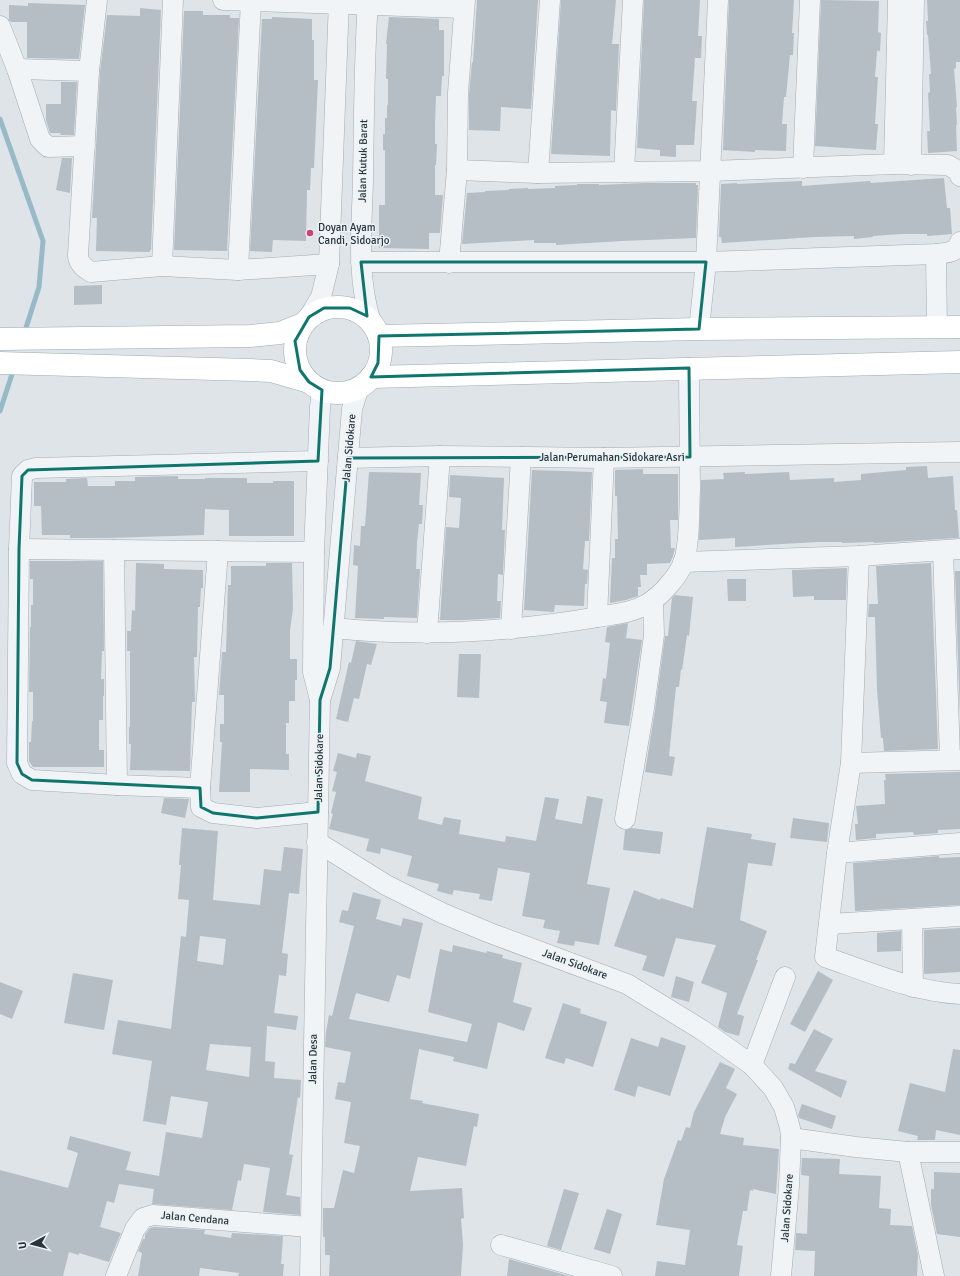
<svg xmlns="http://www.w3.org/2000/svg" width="960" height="1276" viewBox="0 0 960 1276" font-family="Signika,sans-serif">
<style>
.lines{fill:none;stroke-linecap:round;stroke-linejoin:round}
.stream{stroke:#98bac8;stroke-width:5}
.building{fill:#b5bec5;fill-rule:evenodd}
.minor-casing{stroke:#a3acb2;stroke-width:21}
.major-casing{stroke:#9dabb3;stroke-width:23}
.minor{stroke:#f1f4f6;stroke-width:20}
.major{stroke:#fff;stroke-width:22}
.marked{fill:none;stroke:#0f766e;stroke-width:3;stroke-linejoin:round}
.poi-dot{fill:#cf4176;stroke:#edf3f5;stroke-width:1.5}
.labels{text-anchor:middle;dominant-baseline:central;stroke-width:3;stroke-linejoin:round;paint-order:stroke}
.street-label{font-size:11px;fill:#27353f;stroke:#edf3f5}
.poi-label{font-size:11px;fill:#27353f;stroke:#edf3f5;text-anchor:start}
</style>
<rect width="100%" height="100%" fill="#dee4e8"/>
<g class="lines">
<g class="stream">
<polyline points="0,119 43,241 39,287 24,334"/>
<polyline points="0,411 14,368"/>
</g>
</g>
<g class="building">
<polygon points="477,0 538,0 531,109 501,107 500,131 469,130 469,94 472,62 473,62"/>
<polygon points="561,0 616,0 612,44 619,44 616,111 611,110 610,156 551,154"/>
<polygon points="644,0 700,0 698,36 702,36 701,58 695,58 692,101 697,101 694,145 676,145 676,157 660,156 660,150 637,148"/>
<polygon points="729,0 794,0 792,33 794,33 793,55 790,55 786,97 784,97 782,124 787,124 786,151 755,150 755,152 723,150"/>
<polygon points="821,0 879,1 878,32 881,33 880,51 877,51 875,77 878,77 875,124 878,124 876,150 815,146"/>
<polygon points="927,0 960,0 960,62 956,62 956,68 954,69 957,107 956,107 957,125 956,125 957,151 928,153 927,131 930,131 928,93 930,92 929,74 931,74 928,35 927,35 926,21 928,21"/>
<polygon points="28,3 85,5 79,59 27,58 27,22 11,22 9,20 9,5 28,6"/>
<polygon points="140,8 161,10 151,250 150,250 150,252 96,251 97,218 92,218 93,202 100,72 107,15 140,16"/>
<polygon points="184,11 203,11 203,15 230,15 230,18 239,18 227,251 174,250"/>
<polygon points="272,17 312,19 312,40 314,40 314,80 318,80 314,168 311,168 310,190 307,190 306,241 273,240 272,252 250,251 262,19 272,19"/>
<polygon points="389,17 439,19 439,30 444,30 444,76 442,76 441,96 436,96 435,124 435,144 437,144 436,165 435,165 435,195 443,195 440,233 429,233 429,249 379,248 379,205 385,205 385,150 383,150 383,134 385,134 385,118 387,118 387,105 388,105 388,79 386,79 387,44 386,44"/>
<polygon points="61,82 77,82 74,135 60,135 61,133 50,133 46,120 46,104 61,104"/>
<polygon points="62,158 72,158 70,193 56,190"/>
<polygon points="944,178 947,208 950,208 952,234 927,236 927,234 902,234 873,236 873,237 854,239 854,236 814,237 722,243 721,237 719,237 721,184 737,183 737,184 802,181 802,186 870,181 871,183"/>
<polygon points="644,183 696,183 696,185 698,185 696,238 622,241 556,245 556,243 534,243 534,240 462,244 467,193 485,192 485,191 509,190 509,189 528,188 528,189 555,188 555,186 577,185 577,184 599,184 599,185"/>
<polygon points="102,285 102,304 74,305 74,286"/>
<polygon points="927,466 928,478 953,476 955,510 957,510 959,538 874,543 874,542 842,543 842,542 817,542 735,547 735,538 699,540 701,480 724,479 723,473 745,472 745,474 789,472 790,480 834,478 834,482 861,480 861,474 906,470 906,467"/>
<polygon points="643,469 643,474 678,474 678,520 670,520 671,548 675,548 673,556 670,563 647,564 647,575 640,575 641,587 638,587 638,596 626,600 610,603 612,558 615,558 615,539 618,539 617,496 615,496 615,470"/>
<polygon points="532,470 592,472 589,541 585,541 583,569 588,570 587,584 585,584 584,606 555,605 554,612 524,610"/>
<polygon points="369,472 421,473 419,505 423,505 422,524 419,524 417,543 416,569 420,569 417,618 384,617 384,619 355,618 358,566 353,565 354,545 360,546 361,526 365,526"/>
<polygon points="450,475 504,478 502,530 505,530 503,575 498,574 497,601 501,601 500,618 465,620 440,620 446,527 459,528 461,498 449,497"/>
<polygon points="178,476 178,479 205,479 205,478 247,478 247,483 273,483 273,481 294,481 294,536 229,536 229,510 205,509 204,535 107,538 70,538 70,535 42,535 41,506 34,506 34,482 66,482 66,479 87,478 88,486 115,486 115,481 135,481 135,477"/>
<polygon points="30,561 103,561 104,651 102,651 101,679 104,679 104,696 103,696 103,720 99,720 99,750 104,750 104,767 33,767 29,761 29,742 31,742 32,721 33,721 33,692 29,692 30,627 31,627 31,605 33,605 33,579 30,579"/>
<polygon points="136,563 164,564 164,569 203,570 203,588 201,588 200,607 198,607 197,657 194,657 195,702 192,702 190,771 130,770 131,744 129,744 129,727 130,727 130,651 127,651 127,631 131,631 132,610 135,611"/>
<polygon points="266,563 292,563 293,609 290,630 290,659 297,659 297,680 295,680 295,701 289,701 289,723 286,723 286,754 289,754 289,770 250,769 250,792 219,792 222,742 220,742 220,724 224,724 224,695 219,695 220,682 222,652 226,652 228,585 231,585 231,566 266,566"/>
<polygon points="931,563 938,749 884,751 883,738 881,738 877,690 875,617 868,617 869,604 878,604 876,566"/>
<polygon points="847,568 846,600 814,600 814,596 793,597 792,570"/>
<polygon points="955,571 960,571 960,714"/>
<polygon points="727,579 746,579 746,601 728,601"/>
<polygon points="675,595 693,597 689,636 687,635 682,670 681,669 679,687 676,687 669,756 675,757 672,776 645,772 655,710 665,636 668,636 672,598"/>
<polygon points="628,623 626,638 642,640 629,726 604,723 607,702 600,701 603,678 606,679 610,643 605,642 607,627"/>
<polygon points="356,641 377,644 371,665 367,664 359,699 354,698 348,722 336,719 349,662 351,663"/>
<polygon points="459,654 481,654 479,698 457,697"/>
<polygon points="338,753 356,758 357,753 371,756 365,781 422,797 418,819 442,825 444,817 461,820 459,834 505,842 506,836 536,841 545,797 559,799 555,819 582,824 587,796 603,799 587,884 610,888 599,945 575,941 574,946 557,943 560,931 543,928 545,920 522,916 530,873 498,868 492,901 479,899 480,894 454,890 452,895 437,891 439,884 407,876 412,856 381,848 380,854 366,851 369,839 329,829 333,814 331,813 336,792 332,791 337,772 333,771"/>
<polygon points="960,772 960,829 938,830 938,833 914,835 913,832 876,834 876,838 856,840 855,824 858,824 856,806 885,804 884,780 886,780 885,774"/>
<polygon points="164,798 189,799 185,818 161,813"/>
<polygon points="793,818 829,823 827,842 790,838"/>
<polygon points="707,827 752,834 751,839 776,843 772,866 748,863 740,920 767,931 756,960 758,960 737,1014 744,1016 739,1036 725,1032 718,1027 727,993 701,983 716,945 676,938 664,977 642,970 647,956 614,946 634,890 660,900 661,898 693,908"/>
<path d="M182,828l36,3 -5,69 47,5 4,-36 17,2 3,-24 19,2 -4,45 -10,-1 -7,60 6,1 -2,22 -7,-1 -5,38 24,3 -2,14 -29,-4 -2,35 10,1 -1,16 27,2 -1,18 -2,-1 -9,57 4,1 -7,40 14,2v18l-37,-3 7,-44 -26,-4 -3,17 -3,-1 -6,30 -80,-6 2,-15 -35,-5 -5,19 -7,-2 -7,26 21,6 -12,29 -30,-9 -1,2 -9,-3 -6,24h-63v-106l68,18 10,-35 -11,-4 3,-13 61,16 -5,18 33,6 7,-44 36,6 6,-36 -37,-6 -5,29 -23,-4 9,-60 -40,-7 6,-34 53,9 10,-93 5,1 3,-37 -11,-1 3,-34h-2zM200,936l26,3 -3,26 -26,-4zM210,1044l41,3 -2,30 -43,-7z"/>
<polygon points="631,828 663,832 660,854 623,850 625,830"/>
<polygon points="939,856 939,858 960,857 960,905 855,911 853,863"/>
<polygon points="353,892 381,900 376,919 401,926 403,918 423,923 410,979 397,975 389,1002 356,993 349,1019 467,1042 472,1024 428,1012 440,949 452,952 453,945 486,953 487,951 503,955 502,958 522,963 513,1002 532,1008 524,1031 498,1022 487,1069 453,1061 454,1057 419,1049 410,1099 423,1101 422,1103 479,1114 477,1127 474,1126 466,1166 418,1157 410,1191 462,1188 464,1218 461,1219 463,1245 461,1276 329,1276 330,1255 325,1255 325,1237 323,1237 323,1208 334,1208 343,1170 354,1173 360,1146 344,1143 351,1102 335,1099 338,1082 345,1083 351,1052 325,1047 326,1032 329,1015 332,1016 354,926 339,922 342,910 348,911"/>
<polygon points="960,928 960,972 924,974 924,930"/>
<polygon points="901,931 901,951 877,952 877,933"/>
<polygon points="818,971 833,980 805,1032 790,1024"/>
<polygon points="73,973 113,980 104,1030 64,1023"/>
<polygon points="676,976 694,982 689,1002 671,997"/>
<polygon points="0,982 23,991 12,1019 0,1014"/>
<polygon points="563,1003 581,1009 580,1013 607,1022 593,1067 566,1058 564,1064 545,1058"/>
<polygon points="814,1029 833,1039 815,1071 847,1081 841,1098 788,1069 790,1063 795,1064"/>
<polygon points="661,1037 686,1046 670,1096 638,1086 635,1097 614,1090 631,1038 658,1047"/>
<polygon points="953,1049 960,1050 960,1135 936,1130 935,1140 917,1140 918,1136 898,1131 910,1083 945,1092"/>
<polygon points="720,1062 735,1069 726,1088 737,1094 725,1117 720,1134 744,1138 743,1145 779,1149 776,1194 753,1189 753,1191 750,1190 747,1211 743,1211 737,1245 743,1246 739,1276 655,1276 657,1261 685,1265 690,1230 656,1225 664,1179 678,1140 681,1141 686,1127 690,1128 694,1112"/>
<polygon points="802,1104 836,1116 832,1129 799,1118 798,1115"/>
<polygon points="802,1158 840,1159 839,1174 881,1176 879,1208 891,1209 890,1225 912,1226 918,1255 917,1276 814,1276 815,1251 795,1250 796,1233 807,1234 809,1176 801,1175"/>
<polygon points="934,1172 960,1173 960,1237 937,1234 931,1205 931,1189 934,1189"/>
<polygon points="564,1189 579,1193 561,1250 547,1246"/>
<polygon points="607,1209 622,1214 610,1254 594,1249"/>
<polygon points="154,1227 205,1230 204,1234 231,1238 232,1233 283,1236 281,1264 284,1264 283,1276 238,1276 239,1273 200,1268 199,1276 138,1276 142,1253 138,1251 143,1239 145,1239 145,1235 150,1228"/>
<polygon points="509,1259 569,1276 507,1276"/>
</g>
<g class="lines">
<g class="minor-casing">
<g id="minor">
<path d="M97,0l-8,71 -11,184c0,8 6,13 13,17l71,-6 76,4 91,-6"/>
<polyline points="223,0 464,8"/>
<path d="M368,0c-4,60 -4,120 -5,180 -1,47 -7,96 8,142"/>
<polyline points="0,26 17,69 40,139 48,147 85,146"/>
<polyline points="17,69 89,71"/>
<polyline points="894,164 898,0"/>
<polyline points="911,165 914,0"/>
<polyline points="803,168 810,0"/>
<polyline points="457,170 538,173 710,171 894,164 948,165 958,171 960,176"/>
<polyline points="624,172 633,0"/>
<polyline points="538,173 550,0"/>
<polyline points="936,254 937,327"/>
<path d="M361,262h345l230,-8c10,-1 21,-1 24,-12"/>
<polyline points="449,263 457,170 458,93 465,0"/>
<polyline points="162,266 173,0"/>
<polyline points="238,270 251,0"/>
<polyline points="309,317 321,297 329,264 339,0"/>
<polyline points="699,329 706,262 718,0"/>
<polyline points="348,458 440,456 604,458 960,452"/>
<polyline points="19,549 314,552"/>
<polyline points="114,550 117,785"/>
<polyline points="218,551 200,788 201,807 213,813 257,818 318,812"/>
<polyline points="943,551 950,759"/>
<path d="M859,556l-8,207 -14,90 -12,104c44,15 89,35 135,37"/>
<polyline points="683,562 859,556 960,549"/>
<polyline points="597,617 604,458"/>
<path d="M333,628c88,9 178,4 265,-11 16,-3 34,-4 49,-13 13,-7 32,-28 37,-43 6,-20 5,-50 6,-72 0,-40 -1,-80 -1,-121"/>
<polyline points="511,629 521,457"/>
<polyline points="427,633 440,456"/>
<polyline points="320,700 313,672 314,552 320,407 322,390"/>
<polyline points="851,763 960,760"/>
<polyline points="200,788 117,785 32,780 22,774 17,763 19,549 22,476 28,470 36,468 318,461"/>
<polyline points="625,819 644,708 654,635 653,600"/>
<polyline points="317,842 386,885 442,913 490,933 627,984 702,1030 752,1065 773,1088 784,1107 790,1128 791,1138 789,1186 781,1276"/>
<polyline points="837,853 960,843"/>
<polyline points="912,919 913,987"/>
<polyline points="829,924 960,916"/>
<polyline points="752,1065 785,977"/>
<polyline points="791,1138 856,1147 908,1152 960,1152"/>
<polyline points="908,1152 934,1276"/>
<polyline points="501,1245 612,1276"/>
<polyline points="116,1276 135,1229 143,1218 153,1215 310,1227"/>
<polyline points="310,1276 320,700 330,668 351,421 352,409 359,387"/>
</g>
</g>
<g class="major-casing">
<g id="major">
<circle cx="338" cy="350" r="43"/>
<polyline points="379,336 699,329 960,327"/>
<polyline points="0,339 250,336 280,333 303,324"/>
<polyline points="0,363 250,370 271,371 309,382"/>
<polyline points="371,377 960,362"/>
</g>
</g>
<use href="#minor" class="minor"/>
<use href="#major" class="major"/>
</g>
<path class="marked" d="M361,262h345l-7,67 -320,7 -1,27 -7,14 318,-9 1,89 -342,1 -18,210 -10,32 -2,112 -61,6 -44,-5 -12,-6 -1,-19 -168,-8 -10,-6 -5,-11 2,-214 3,-73 6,-6 290,-9 4,-71 -13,-8 -9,-12 -5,-29 14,-24 15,-9h26l17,8z"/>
<circle class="poi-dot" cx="310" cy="233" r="4"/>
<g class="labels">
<g class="street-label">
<text transform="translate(363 161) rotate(-89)">Jalan Kutuk Barat</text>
<text transform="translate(349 448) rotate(-85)">Jalan Sidokare</text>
<text x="612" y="457">Jalan Perumahan Sidokare Asri</text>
<text transform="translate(319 768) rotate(-89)">Jalan Sidokare</text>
<text transform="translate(575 964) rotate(20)">Jalan Sidokare</text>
<text transform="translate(313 1059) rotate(-89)">Jalan Desa</text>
<text transform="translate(787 1208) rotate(-86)">Jalan Sidokare</text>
<text transform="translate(195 1218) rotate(5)">Jalan Cendana</text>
</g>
<g class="poi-label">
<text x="318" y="227">Doyan Ayam<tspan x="318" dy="13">Candi, Sidoarjo</tspan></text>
</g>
</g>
<g transform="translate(32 1244) rotate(263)" stroke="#edf3f5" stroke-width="3" paint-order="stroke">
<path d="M0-3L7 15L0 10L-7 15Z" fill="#27353f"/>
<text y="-6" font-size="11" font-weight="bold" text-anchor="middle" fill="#27353f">U</text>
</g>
</svg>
